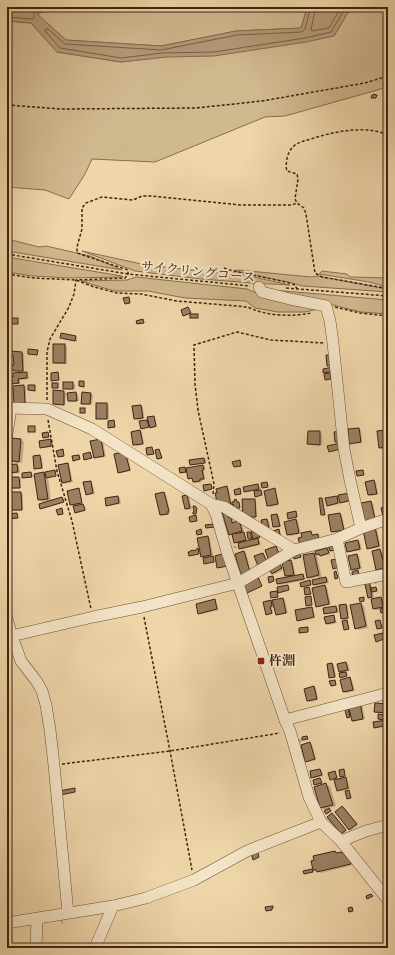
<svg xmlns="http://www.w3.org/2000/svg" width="395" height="955" viewBox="0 0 395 955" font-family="'IM FELL Double Pica','Noto Serif JP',serif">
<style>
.green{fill:#d0b88f;stroke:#876e50}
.water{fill:#b29976;stroke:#846a4e}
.shadow{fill:#0003}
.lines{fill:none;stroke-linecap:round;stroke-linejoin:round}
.shore{stroke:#785e44;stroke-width:1}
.building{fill:#9a8061;stroke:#3e2312}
.minor-casing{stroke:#6a5038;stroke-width:12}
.path{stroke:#3e2312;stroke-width:1.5;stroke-dasharray:3 2;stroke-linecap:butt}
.minor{stroke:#f4e4c7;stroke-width:11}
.poi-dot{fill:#8f2418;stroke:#f4e4c7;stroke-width:1.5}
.labels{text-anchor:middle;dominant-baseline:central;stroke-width:4;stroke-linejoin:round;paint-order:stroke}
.street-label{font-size:13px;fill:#3e2312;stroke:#f4e4c7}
.poi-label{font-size:13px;font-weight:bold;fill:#3e2312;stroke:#f4e4c7;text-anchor:start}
</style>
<rect width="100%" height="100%" fill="#eed6a9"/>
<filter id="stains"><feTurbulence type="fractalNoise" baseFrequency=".005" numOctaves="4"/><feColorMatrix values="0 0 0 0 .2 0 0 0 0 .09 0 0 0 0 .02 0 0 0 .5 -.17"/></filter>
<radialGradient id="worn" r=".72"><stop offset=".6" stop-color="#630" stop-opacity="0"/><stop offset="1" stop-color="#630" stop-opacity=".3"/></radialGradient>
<g class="green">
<polygon points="107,7 299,7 307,8 301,28 236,31 161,46 66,40 37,14 51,8 96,9"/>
<polygon points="362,7 388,7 388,87 285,116 265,117 155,162 92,159 85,174 69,199 45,190 7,187 7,21 31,23 57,52 121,62 334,36 350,9"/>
<polygon points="7,239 39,247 46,246 90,256 122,270 7,251"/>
<polygon points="82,251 146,265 201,271 235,273 290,285 252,283 201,279 135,271"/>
<polygon points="7,257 122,276 123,277 71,278 32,276 7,272"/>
<polygon points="238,270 311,277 318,276 386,289 388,290 388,292 303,286 288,282 234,271"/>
<polygon points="322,271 347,274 350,277 388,278 388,287 369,282 319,274"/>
<path d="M136,277l111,12c23,11 50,14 75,19l-17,4h-27l-23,-4 -9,-7 -61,-3 -37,-7h-34l-33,-10 46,-1z"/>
<polygon points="272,290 388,300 388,314 361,312"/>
</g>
<polygon class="water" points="7,7 107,7 96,9 51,8 37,14 66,40 161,46 236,31 301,28 307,8 299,7 362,7 350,9 334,36 306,42 214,56 167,57 121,62 57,52 31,23 7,21"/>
<g class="shadow">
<polygon points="75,337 77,338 77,342 61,338"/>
<polygon points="65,345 67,346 67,364 56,364 54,363"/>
<polygon points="22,353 24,354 24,373 28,374 29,379 20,380 20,384 15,384 13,383 20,373 12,369 15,366 13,355 12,354"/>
<polygon points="324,370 334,371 330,372 331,379 326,380"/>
<polygon points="64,383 73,383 75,384 75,389 66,389 64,388"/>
<polygon points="24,386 26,387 26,404 17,404"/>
<polygon points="64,392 66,393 65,405 56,405 54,404"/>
<polygon points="76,393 78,394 79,401 71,402 69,401 69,394"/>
<polygon points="91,394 93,395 92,405 84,404 82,403"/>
<polygon points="107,404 109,405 109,419 99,419 97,418"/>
<polygon points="141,406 143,407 144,419 137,420 135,418"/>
<polygon points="153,417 155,418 157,427 153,428 148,426 147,421 150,422"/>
<polygon points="359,429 361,430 362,443 352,444 350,443"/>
<polygon points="140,431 142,432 144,444 136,446 134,445"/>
<polygon points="385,431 387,432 388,448 382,449 380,448 378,432"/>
<polygon points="309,432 320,432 322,434 322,445 310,445 308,444"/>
<polygon points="12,439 21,440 24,442 22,463 10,462 7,460 11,450"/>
<polygon points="50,440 52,441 53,447 43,448 41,447"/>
<polygon points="103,441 106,457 96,458 94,457 91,442"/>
<polygon points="127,454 131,471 121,473 119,472"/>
<polygon points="40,456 42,458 43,469 37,469 35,468"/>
<polygon points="204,459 206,460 206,463 192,465 190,464"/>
<polygon points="67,464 69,465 73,482 64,484 62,482"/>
<polygon points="17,465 19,466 20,473 10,474 8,473 7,466"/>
<polygon points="203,466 205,467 205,470 204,471 205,480 202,480 202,482 195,483 193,482 193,479 190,479 189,478 188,472 180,473 185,468 185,469"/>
<polygon points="55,471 56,475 48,476 51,501 62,498 64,499 65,501 41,508 49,502 49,501 42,502 39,500 44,473 47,475"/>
<polygon points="19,478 21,479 21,488 13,489 11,488"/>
<polygon points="374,481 376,482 378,494 371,496 369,495"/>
<polygon points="90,482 92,483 95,494 88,495 86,494"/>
<polygon points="258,485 260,487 262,495 256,496 255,491 247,492 245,491"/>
<polygon points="227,487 229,489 232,503 235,502 236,500 237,501 240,508 228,506 219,494"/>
<polygon points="7,489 9,489 9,493 21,493 23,494 23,510 14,511 12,509 11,497 7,497"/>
<polygon points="78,489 82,508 84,507 84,505 85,506 86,511 78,513 76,512 74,506 71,505"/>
<polygon points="274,489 276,491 279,505 270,507 268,505"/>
<polygon points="164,493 166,494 170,512 169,512 170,514 163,516 161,515 156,494"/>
<polygon points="187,496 189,497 192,509 188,510 186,509 183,497"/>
<polygon points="118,497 120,498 121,504 109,506 107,505"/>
<polygon points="336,497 340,499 353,501 342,503 339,502 340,504 329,506 327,505"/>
<polygon points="254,500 256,501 257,517 246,518"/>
<polygon points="371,502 373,503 376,520 368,522"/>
<polygon points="223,512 230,515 230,518 233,519 234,523 238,522 242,525 247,542 258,540 260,541 261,545 242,549 240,548 238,543 236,543 234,542 233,535 230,534"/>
<polygon points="340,514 342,515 345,530 334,533 332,531"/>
<polygon points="277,515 279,516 281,527 276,528 274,527 272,516"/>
<polygon points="267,520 269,521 271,530 266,531"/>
<polygon points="296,520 298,521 301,534 290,536 288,534"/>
<polygon points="375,528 377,529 381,547 370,549 368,548"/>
<polygon points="208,537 210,538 213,555 211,556 214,557 215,562 206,564 204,558 202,556"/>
<polygon points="358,541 360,542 362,550 350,552 348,551"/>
<polygon points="233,546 236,546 237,548 234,548"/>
<polygon points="327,549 329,550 330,554 323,556 317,554"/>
<polygon points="380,550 382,552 386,569 379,571 377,570 373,552"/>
<polygon points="244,552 246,553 251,573 244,575"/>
<polygon points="314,554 317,556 322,578 326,578 328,579 329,583 316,586 314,584 319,579 318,577 311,579 308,577"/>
<polygon points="357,555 359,556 362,569 356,570 359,572 360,575 352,570"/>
<polygon points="291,561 293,563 296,577 303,575 305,577 306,580 280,585 278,584 290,578 286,576"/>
<polygon points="279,564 281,565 283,570 275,574 273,573"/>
<polygon points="377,579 378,583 374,584 373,580"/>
<polygon points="365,581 370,582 372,588 377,588 377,590 373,591 374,599 381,598 383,599 385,608 383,608 385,610 385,612 382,613 381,609 376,610 374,609 372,598 369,597"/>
<polygon points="325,586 327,587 331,605 319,607 317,606"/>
<polygon points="283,599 285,600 288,613 279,615 277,614 275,607 272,608 273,614 269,615 267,614 271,601 274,603"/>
<polygon points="214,600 216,602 219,610 201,614 199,613"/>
<polygon points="361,604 364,606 368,628 359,630 356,628"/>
<polygon points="346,605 348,606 349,619 344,620 342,618"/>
<polygon points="336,607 338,608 339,612 327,614 325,613"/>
<polygon points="311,608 313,609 315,618 300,621 298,620"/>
<polygon points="333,616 335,617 337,623 329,625 327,623"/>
<polygon points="346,663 348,664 350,671 345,672 347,673 347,676 341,677 343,674 339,672"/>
<polygon points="332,664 334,665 336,677 332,678 330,677"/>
<polygon points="350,678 352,680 355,691 346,693 344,692"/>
<polygon points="314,687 316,688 318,700 310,702 308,701"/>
<polygon points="362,704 365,719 354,722 352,721 352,717 348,717 348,710 351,712"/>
<polygon points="387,721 388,721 388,726 377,728 375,727"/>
<polygon points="298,739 301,739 302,742 299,742"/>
<polygon points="310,743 312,744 316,760 308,762 306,761"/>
<polygon points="320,770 322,771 323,776 314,778 312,777"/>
<polygon points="345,778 347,780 350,789 340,791 338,790"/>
<polygon points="326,785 330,786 336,806 329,808 331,811 327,814 326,811 321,808 315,788"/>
<polygon points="343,807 345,808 358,825 351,830 349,829"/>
<polygon points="332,814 334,815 347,832 343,834 341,833"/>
<polygon points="353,864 353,865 321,873 320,872"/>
<rect x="61" y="918" width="2" height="6"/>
</g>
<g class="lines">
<g class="shore">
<polyline points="310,7 310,10 305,29 302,32 237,35 161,50 65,44 48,29 46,29 45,31 60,48 121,58 162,53 214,52 305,38 331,32 346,7"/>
<polyline points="315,7 315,11 311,29 312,31 329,28 341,7"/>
<path d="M7,17l26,2 1,-1c-1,-8 4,-9 10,-11"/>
</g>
</g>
<g class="building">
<polygon points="375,94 375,95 377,95 377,96 376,97 376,98 371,98 372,95"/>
<polygon points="129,297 130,303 125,304 123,298"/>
<polygon points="188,307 191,313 183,316 181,310"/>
<rect x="190" y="314" width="8" height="4"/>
<rect x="11" y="318" width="7" height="6"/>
<polygon points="143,319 144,323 137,324 136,321"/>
<polygon points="61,333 76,336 75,341 60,338"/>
<rect x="53" y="344" width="12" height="19"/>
<polygon points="28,349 38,350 37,355 28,354"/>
<polygon points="10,351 22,352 23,371 14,371 14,370 11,370 11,365 14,365 13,355 11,355"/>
<polygon points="326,355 333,355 334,365 327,366"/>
<polygon points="333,367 334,371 323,373 323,369"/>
<polygon points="27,372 27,378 18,379 19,383 12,384 11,377 13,377 13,373"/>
<polygon points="58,372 59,380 51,381 51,373"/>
<polygon points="330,373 331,379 325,380 324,374"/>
<polygon points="79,381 84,381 84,387 79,386"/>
<rect x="63" y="382" width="10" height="7"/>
<rect x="52" y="383" width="6" height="5"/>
<polygon points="24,385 25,403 14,404 13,386"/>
<polygon points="28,385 35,385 35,391 28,390"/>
<polygon points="53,390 64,391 64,405 53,404"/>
<polygon points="76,392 77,401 68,401 67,393"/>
<polygon points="82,392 91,393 90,404 81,404"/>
<rect x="96" y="403" width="11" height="16"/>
<polygon points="141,405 143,418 134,419 132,406"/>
<rect x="80" y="408" width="5" height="5"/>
<polygon points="154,416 156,426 150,428 147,417"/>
<polygon points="114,420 115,427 108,428 108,421"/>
<polygon points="147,420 149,427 141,429 139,421"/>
<rect x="28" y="426" width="7" height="6"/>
<polygon points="359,428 361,442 349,444 348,429"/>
<polygon points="140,430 143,444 133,445 131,432"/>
<polygon points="385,430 388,447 379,448 377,431"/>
<polygon points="308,431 320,431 320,445 307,444"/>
<polygon points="341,431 342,441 335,442 334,432"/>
<polygon points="48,432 49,437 43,438 42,433"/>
<polygon points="11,438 21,439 19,462 7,460 7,448 10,449"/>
<polygon points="51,439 51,446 40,448 39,441"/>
<polygon points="101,439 104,456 94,458 90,441"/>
<polygon points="340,443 341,449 329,452 327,446"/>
<polygon points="152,447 154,454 147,455 146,448"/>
<polygon points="63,449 64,456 58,457 56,451"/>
<polygon points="159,449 162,458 157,459 155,450"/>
<polygon points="90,452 92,458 84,460 83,454"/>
<polygon points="125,452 130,470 118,473 114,454"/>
<polygon points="40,455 42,468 34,469 33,456"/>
<polygon points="79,455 80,459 73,461 72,456"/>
<polygon points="204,458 205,463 190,465 189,460"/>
<polygon points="240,460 241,466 234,467 232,462"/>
<polygon points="68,463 71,481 62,483 58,465"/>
<polygon points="17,464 18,472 7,473 7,465"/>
<polygon points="203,465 204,469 202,470 204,479 200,479 200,481 193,482 192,478 188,479 186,468"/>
<polygon points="185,467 186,472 180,473 179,468"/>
<polygon points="55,470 56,476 46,478 45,472"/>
<polygon points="363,470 364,475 357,476 356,471"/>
<polygon points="31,472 32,477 22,478 22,473"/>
<polygon points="44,472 48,499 38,500 34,474"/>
<polygon points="10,477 19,477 20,488 10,488"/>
<polygon points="374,480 377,494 368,495 365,482"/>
<polygon points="91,481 93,493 86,495 83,482"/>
<polygon points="267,482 268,487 262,488 261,483"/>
<polygon points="211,484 212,489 204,491 203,485"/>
<polygon points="258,484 259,489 244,492 243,487"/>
<polygon points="227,486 231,506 217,502 215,493 217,493 216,489"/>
<polygon points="7,488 9,488 9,497 7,498"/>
<polygon points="79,488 82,503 70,505 67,491"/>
<polygon points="240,488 241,494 235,495 234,490"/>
<polygon points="275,488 278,504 267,506 264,491"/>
<polygon points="261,490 262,495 255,497 254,491"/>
<polygon points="10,492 21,492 22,510 11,510"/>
<polygon points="164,492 169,511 168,511 168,514 160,515 155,494"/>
<polygon points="350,493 352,500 340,503 338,495"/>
<polygon points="187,495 190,508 185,509 182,496"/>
<polygon points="118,496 119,503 106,506 105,498"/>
<polygon points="337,496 338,503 327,506 325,498"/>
<polygon points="62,497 64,502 40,509 39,504"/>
<polygon points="319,498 322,498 325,515 321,515"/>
<polygon points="236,499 237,502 239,502 240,508 233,508 232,505 234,505 232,505 232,502 234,502 234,500"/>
<polygon points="242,499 255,499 256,517 243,517"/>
<polygon points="371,501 375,519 365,521 361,503"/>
<polygon points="83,504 85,510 75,513 73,506"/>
<polygon points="388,505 388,515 383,516 381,508"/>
<polygon points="193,506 195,506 197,508 196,514 193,514 193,512 194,512"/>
<polygon points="62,508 63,514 58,515 56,510"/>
<polygon points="296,511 297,517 288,519 287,513"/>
<polygon points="222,512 228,514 229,518 231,517 232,523 238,521 239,523 240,523 242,531 229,535"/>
<polygon points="17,513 18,518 7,519 7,514"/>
<polygon points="340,513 344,530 331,532 328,515"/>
<polygon points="277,514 280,526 273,527 271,515"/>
<polygon points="196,515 197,521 190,522 189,517"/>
<polygon points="267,519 269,529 263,530 261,520"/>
<polygon points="296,519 299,533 287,535 284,522"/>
<polygon points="388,521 388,538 385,522"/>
<polygon points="214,524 215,527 206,528 205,525"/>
<polygon points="375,527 379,546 367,549 363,530"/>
<polygon points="201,529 202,534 197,535 196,531"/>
<polygon points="279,529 281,539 273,531"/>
<polygon points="256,530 258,532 260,537 253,539 251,531"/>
<polygon points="311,531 312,535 318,534 319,540 300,545 298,538 302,537 301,533"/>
<polygon points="244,532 246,540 234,543 232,534"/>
<polygon points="247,532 250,532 252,539 248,539"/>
<polygon points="208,536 211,555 201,557 197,538"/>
<polygon points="258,538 259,544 239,549 238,543"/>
<polygon points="358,540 360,549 347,552 345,543"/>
<polygon points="333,543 335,550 330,551 328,546"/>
<polygon points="276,546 280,556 269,561 265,550"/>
<polygon points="198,548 199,554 189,556 188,552 190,552 190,551 193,550 194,551"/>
<polygon points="327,548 329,553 320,556 319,554 316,555 315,551"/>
<polygon points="380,549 385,568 376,570 372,551"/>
<polygon points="244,551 250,572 241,575 235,554"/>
<polygon points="299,552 301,557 294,559 293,554"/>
<polygon points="225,553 228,566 217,568 215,556"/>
<polygon points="263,553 267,562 258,566 254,556"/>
<polygon points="314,553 319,575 307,578 303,555"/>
<polygon points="357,554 360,568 351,570 348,556"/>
<polygon points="213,556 214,562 204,564 203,558"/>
<polygon points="338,559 340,567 333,569 331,560"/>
<polygon points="291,560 294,575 285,576 282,562"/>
<polygon points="279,563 282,568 272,574 269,569"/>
<polygon points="358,570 359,575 353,577 352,572"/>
<polygon points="336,571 338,578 335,579 334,572"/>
<polygon points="303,574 304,579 277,584 276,579"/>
<polygon points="257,575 262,586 247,593 241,582"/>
<polygon points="388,575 388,584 384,585 382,576"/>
<polygon points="273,576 274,581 269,583 268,577"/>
<polygon points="326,577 327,582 313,585 312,580"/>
<polygon points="369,579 372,597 368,598 364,580"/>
<polygon points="310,580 311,585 301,587 300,583"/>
<polygon points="288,585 289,590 278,593 277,587"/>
<polygon points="325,585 329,604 316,607 312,588"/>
<polygon points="388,585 388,607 384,586"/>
<polygon points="309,587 311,594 305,595 304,588"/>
<polygon points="376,587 377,591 372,592 371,588"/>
<polygon points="277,591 278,597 271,598 270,592"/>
<polygon points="311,596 312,605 306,606 305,597"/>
<polygon points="364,597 364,601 360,602 359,598"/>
<polygon points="381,597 383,607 373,609 371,599"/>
<polygon points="283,598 286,613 276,615 272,600"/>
<polygon points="215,599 217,609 198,614 196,604"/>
<polygon points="271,600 272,606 270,607 272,613 266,615 263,602"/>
<polygon points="361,603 366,626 355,629 350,605"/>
<polygon points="346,604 348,618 341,619 339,605"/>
<polygon points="336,606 337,612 324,614 323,608"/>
<polygon points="312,607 314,617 297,621 295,610"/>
<polygon points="384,608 385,612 381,613 380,609"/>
<polygon points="334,615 335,622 326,624 324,617"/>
<polygon points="347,620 349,629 344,630 342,621"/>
<polygon points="380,620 382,628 377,629 375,621"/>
<polygon points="388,623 388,637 386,638 384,624"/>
<polygon points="308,627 308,632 299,633 299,628"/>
<polygon points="383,633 384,639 376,642 374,635"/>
<polygon points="346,662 348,670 339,672 337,664"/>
<polygon points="332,663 335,677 329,678 327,664"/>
<polygon points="346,672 347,676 340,678 339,673"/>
<polygon points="350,677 353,690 343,692 340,680"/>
<polygon points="335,680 336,685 331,686 329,681"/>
<polygon points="314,686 317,699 307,701 304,689"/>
<polygon points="360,702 363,719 352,721 348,705"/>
<polygon points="375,703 388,704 387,713 374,712"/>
<polygon points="348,709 350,717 347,718 345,710"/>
<polygon points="378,714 385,715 384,720 378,719"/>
<polygon points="387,720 388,725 374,728 373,722"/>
<polygon points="307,736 308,739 302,740 302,737"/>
<polygon points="310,742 315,759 305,762 301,745"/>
<polygon points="320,769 322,775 311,778 310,771"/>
<polygon points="344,769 345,776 340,777 339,770"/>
<polygon points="335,771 337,778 330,780 328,773"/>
<polygon points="346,777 348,788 337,791 334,780"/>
<polygon points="320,778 322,783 314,785 313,780"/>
<polygon points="326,783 333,805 320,808 314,787"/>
<polygon points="75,788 75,792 60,795 59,791"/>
<polygon points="349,790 351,798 347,799 345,791"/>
<polygon points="342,806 357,824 349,830 335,812"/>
<polygon points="329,808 331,811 326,814 324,811"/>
<polygon points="332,813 346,830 341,834 327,817"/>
<polygon points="257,850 259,857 253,860 251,853"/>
<polygon points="335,851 336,853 342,852 350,861 351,864 317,872 316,870 313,870 311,861 314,860 313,856"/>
<polygon points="312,869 313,872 304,874 303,871"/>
<polygon points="371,894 373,896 367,899 366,896"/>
<polygon points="273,906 273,908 272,908 272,910 266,911 265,907"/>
<polygon points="352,907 353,911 349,912 348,908"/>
<polygon points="157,945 158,948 151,948 150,946"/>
</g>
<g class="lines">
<g class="minor-casing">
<g id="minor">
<polyline points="259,287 262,292 290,299 326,306 330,321 333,343 344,449 350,480 361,528"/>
<polyline points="7,408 47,409 92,429 211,504 224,507 294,550"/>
<polyline points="7,434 11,408"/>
<polyline points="211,504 216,514 227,552 285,720 290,731 309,797 321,822 341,841 388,900"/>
<polyline points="337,539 346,582 388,574"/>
<polyline points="7,619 12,636 21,661 37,682 42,691 46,705 50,730 54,765 68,913"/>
<polyline points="7,637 93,617 142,607 238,583 294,550 337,539 361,528 388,519"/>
<polyline points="285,720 388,693"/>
<polyline points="341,841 366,831 388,825"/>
<polyline points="7,923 113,906 146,898 194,880 247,851 321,822"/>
<polyline points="36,948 37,919"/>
<polyline points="95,948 113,906"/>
</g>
</g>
<g class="path">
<polyline points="7,105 61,109 196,108 262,101 365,83 388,76"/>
<path d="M388,134c-7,-1 -14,-4 -21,-4 -19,-1 -38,3 -56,9 -7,2 -14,3 -19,9 -5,5 -7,17 -5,23l10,3 1,5 -3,20 2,4 7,5 2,6 9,59 7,4 63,11 3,3"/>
<polyline points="7,254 128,274 250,286"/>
<polyline points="224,268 229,270 290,283 295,285 297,289"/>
<path d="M7,274l26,4 43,2 18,7 23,6 24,1 36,7 71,6c17,9 44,10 63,6"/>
<polyline points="286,288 388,296"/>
<polyline points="335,307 360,313 388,316"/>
<polyline points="47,400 47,352 50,339 69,307 74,294 76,280 125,278 128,274 128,270 77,253 77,247 82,229 82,208 86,203 102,197 133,200 142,196 151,196 240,205 292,205 297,203"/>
<polyline points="48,420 57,471 72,521 91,609"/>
<polyline points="213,494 214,484 198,410 195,384 194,345 237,332 271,340 324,343"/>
<polyline points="144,617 170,751 192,870"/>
<polyline points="62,764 170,751 280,733"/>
</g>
<use href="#minor" class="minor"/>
</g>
<rect class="poi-dot" x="257" y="657" width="8" height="8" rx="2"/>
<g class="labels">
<g class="street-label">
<text transform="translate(198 272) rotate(6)">サイクリングコース</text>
</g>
<g class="poi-label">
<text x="269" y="661">杵淵</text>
</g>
</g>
<rect width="395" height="955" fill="none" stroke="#eed6a9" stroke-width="24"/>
<rect x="8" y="8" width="379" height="939" fill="none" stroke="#3e2312" stroke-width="2"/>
<rect x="12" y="12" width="371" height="931" fill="none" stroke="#3e2312"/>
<rect width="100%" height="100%" filter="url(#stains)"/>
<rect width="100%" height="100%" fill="url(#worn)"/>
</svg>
